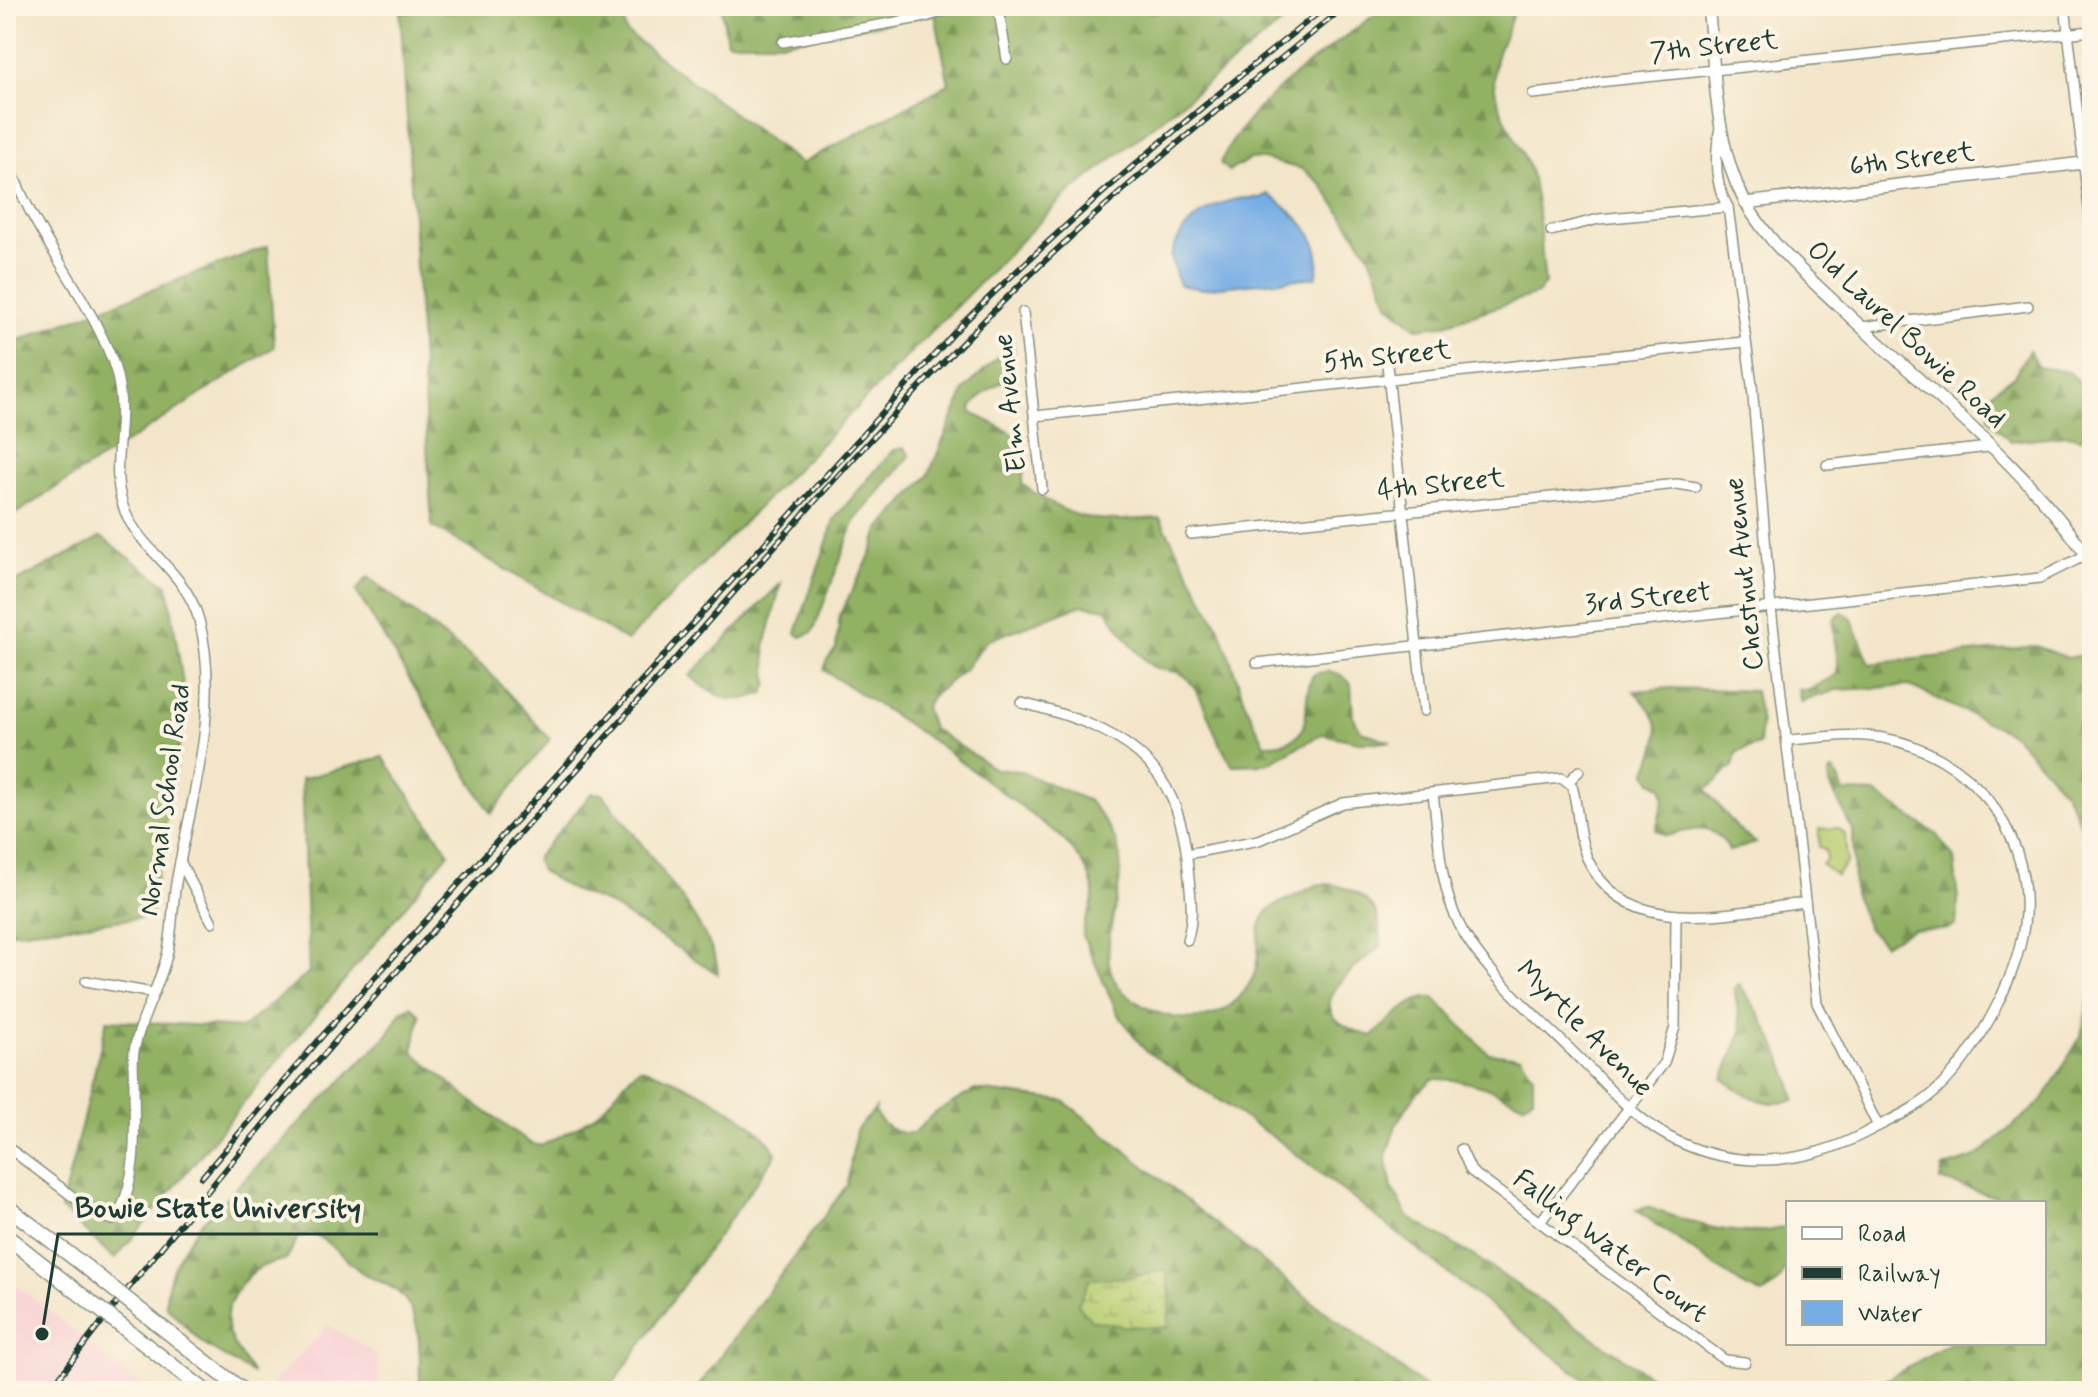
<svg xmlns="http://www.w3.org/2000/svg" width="2098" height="1397" viewBox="0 0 2098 1397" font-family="Mynerve,sans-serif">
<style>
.built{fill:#f7cfd3}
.forest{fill:url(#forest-firs);stroke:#58774c;stroke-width:2}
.wetland{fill:url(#wetland-marsh);stroke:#6c8653;stroke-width:2}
.park{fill:#b9ce72;stroke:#6c8653;stroke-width:2}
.water{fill:#77ade5;stroke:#4b758c;stroke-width:2}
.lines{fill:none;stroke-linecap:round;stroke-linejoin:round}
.minor-casing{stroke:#89917e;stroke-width:12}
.tertiary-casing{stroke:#89917e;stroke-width:14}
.primary-casing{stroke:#89917e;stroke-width:17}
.minor{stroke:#fff;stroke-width:9}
.tertiary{stroke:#fff;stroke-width:11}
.primary{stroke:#fff;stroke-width:14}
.rail-casing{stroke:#1f3d34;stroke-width:6}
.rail{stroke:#fcf5e5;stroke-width:3;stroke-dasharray:9;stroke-linecap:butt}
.primary-bridge-casing{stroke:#89917e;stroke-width:17;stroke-linecap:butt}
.primary-bridge{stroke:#fff;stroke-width:14}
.labels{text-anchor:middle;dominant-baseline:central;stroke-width:8;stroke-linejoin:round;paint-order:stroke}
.street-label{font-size:28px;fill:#1f3d34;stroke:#fcf5e5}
.leader{fill:none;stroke:#1f3d34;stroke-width:3}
.callout-dot{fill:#1f3d34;stroke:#fcf5e5;stroke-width:3}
.callout-label{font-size:30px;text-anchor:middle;font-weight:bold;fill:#1f3d34;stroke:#fcf5e5;stroke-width:8;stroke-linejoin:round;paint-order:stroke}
</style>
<defs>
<pattern id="forest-firs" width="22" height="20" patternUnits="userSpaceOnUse" patternTransform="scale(2)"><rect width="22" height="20" fill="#92b164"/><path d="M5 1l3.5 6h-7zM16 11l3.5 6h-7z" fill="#779153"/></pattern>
<pattern id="wetland-marsh" width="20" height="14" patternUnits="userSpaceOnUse" patternTransform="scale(2)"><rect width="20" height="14" fill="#b9ce72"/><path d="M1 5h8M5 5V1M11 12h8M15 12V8" fill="none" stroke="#96a85e"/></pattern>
</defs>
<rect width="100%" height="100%" fill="#fcf5e5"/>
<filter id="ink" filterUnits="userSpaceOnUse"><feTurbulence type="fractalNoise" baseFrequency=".0125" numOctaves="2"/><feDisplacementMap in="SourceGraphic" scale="16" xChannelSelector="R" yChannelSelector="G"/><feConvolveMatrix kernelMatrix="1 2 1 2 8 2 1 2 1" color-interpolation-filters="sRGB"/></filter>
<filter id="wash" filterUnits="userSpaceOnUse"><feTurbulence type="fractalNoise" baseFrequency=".006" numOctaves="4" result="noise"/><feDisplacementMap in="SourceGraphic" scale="32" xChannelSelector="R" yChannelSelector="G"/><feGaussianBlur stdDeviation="1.8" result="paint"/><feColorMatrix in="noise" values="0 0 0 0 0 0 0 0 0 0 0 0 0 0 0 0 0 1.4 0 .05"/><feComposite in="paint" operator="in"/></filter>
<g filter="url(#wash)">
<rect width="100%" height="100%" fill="#f3e5c9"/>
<g class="built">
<polygon points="6,1277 149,1391 6,1391"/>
<polygon points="328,1325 377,1355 380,1391 267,1391"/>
</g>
<g class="forest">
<polygon points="400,6 621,6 626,32 801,164 949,84 935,14 783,42 727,42 721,6 1303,6 1062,199 627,641 432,526"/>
<path d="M1386,6h128c-2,21 -16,38 -19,58 -8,46 31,79 39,121 6,32 7,66 11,99l-8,10 -95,31 -25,3 -28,-23 -19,-49 -49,-72 -19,-15 -39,-10h-13l-21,12 -9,-8c34,-69 107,-111 166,-157z"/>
<polygon points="268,246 274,347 6,520 6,345"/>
<path d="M1013,342c5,50 -22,35 -42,66l1,5c40,22 60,19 50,71 55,40 72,38 138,34l61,114 25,73 19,39c58,0 32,-37 48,-69 16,-6 27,-4 38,9l2,32 8,15 30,11h-32l-37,-8 -55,30 -34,1c-21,-26 -24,-62 -46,-87 -10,-11 -27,-4 -39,-15 -16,-14 -29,-36 -42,-54l-24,-4 -96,36 -20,27 -35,29 -6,10 7,21 63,41 24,2 70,30c11,12 24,31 29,47 13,44 -34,113 9,147 41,33 102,36 127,-20 9,-21 -2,-45 14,-64 6,-7 19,-11 27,-15 8,-4 18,-11 27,-12 20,-1 49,13 55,32 3,10 3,21 4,30 -39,31 -88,69 -9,90 17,-14 39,-41 62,-38l54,55 33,4 12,18v22l-10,7c-30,-14 -55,-26 -90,-25l-17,15 -19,28 -11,34 6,32 17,30 65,38 198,135h-73l-316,-247 -138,-94 -27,-36 -35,-78c-1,-13 5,-18 8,-29 9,-28 -14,-54 -32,-72l-120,-90 -115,-75 3,-10 9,-11 4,-35 31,-60 8,-24 49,-54 37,-87z"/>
<polygon points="2029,350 2038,367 2069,372 2092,395 2092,440 2067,435 2010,441 1989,419 1988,402 1993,391 2014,376"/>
<polygon points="905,448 910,456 855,520 813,632 801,637 796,633 835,518 893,450"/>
<polygon points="101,537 168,586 186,704 150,917 6,933 6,587"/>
<polygon points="368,577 487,670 550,739 491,814 356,591"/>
<path d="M781,583l-16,63 3,37 -4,10c-33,13 -47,5 -74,-17z"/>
<path d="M1842,612l9,5 19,47 166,-18 32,12 24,-5v214l-7,-33 -20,-42 -51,-57 -104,-49 -74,4 -35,12 -3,-12h11l28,-16c3,-23 -6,-36 -3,-55z"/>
<path d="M1672,688l83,3 6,32 -2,22 -22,7 -4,14 -27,24 31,38 19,15 -27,8c-13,-29 -37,-23 -63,-15l-10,-6 8,-31 -2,-12 -10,-5 -6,-10c17,-37 18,-51 -12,-81z"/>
<polygon points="383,757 449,853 115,1259 61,1209 107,1020 242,1028 309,973 301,779"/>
<polygon points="1834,770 1844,792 1875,793 1936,834 1954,858 1958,901 1956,925 1945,930 1913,929 1884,944 1869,930 1854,896 1853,831 1830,785 1829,773"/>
<path d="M592,793l11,1c26,36 117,142 115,180l-111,-71 -35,-13 -32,-20 -4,-12z"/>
<path d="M1739,984c24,32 47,76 56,116 -27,9 -50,-4 -72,-21l19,-48 -8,-42z"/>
<polygon points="2092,984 2092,1391 1866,1391 1950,1343 2044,1343 2044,1287 2049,1274 2044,1253 2044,1203 2004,1203 1996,1197 1940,1180 1943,1168 1976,1157 2042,1101 2081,1036"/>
<path d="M411,1006l9,9 -7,37 57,48 60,43 11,3c22,-12 48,-23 65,-41 12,-13 20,-27 34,-37 36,8 122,52 136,86l-168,237h-183l-5,-5c-1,-32 4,-71 -22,-94 -10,-10 -27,-12 -38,-21 -17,-13 -30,-30 -49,-38l-13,4 -11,22c-22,5 -33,8 -47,27 -27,36 -9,55 13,88l-50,-30 -37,-38c-1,-33 17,-58 35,-83l187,-189 13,-23z"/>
<path d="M975,1090l89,11 246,199 120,91h-735l152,-206 9,-55 20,-22 -1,5c9,14 22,22 39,20l20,-20z"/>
<path d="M1647,1207c46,16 92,35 141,19 0,28 3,56 -27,68l-19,-9 -106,-75z"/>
</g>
<polygon class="wetland" points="1166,1270 1171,1297 1167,1328 1122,1326 1091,1320 1078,1304 1090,1279 1133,1277"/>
<polygon class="park" points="1838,828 1845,834 1847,862 1836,875 1822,865 1827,858 1825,849 1819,847 1819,829"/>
<path class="water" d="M1268,194c28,20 60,45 48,83l-114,12 -23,-4 -8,-28c11,-41 51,-62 90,-59z"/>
</g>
<g filter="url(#ink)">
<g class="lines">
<g class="minor-casing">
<g id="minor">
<polyline points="998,6 1007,59"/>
<polyline points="2065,6 2092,234"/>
<polyline points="783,42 925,17 962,6"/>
<polyline points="1533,94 1578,89 1598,82 2092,31"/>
<path d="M1720,128c-5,25 -6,56 8,79l24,178 19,223 46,395 61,123"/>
<path d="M6,154c22,73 77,132 105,203 23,57 -4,100 12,149 13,42 62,63 76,114 23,86 -8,179 -23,263 -4,24 -3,49 -9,72 -8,32 -25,60 -32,91 -3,12 -2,25 -1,36 0,44 5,91 -15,131l-6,7 -16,-5 -91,-69"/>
<polyline points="1551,231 1599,219 1728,207"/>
<polyline points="1023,312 1042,489"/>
<polyline points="1861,327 2028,306"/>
<polyline points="1386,355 1424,711"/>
<polyline points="1035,416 1744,342"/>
<polyline points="1827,465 1989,447"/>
<polyline points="1191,534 1677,484 1696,487"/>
<polyline points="1257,663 2040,578 2086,555"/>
<path d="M1022,703c98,25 157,54 166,165 2,25 7,48 -1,72"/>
<polyline points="1569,781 1579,771"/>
<path d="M1433,794c6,43 6,91 26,130 24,49 85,98 123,137 30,30 59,64 97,81 61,28 126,22 184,-8 26,-14 55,-25 76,-46 40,-39 83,-118 86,-174 5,-87 -58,-161 -142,-176 -31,-6 -64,0 -95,2"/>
<path d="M1187,854l72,-14 84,-37 218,-25 11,8c7,24 5,49 15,72 39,85 146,53 218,45"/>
<polyline points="180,861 212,922"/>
<polyline points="86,981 153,993"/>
<polyline points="1461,1149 1471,1171 1725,1360 1745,1362"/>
<polyline points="1540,1222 1664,1063 1675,1027 1676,917"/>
</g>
</g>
<g class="tertiary-casing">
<g id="tertiary">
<path d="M1708,6c7,58 6,124 29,179 21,50 66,87 105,124 85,81 184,156 250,254"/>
<polyline points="1745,203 2092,162"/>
</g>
</g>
<g class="primary-casing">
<g id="primary">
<polyline points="6,1206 86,1267"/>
<polyline points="6,1236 71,1287"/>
<polyline points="155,1322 243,1391"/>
<polyline points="142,1342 205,1391"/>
</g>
</g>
<use href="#minor" class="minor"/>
<use href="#tertiary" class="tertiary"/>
<use href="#primary" class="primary"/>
<g class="rail-casing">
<g id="rail">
<path d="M202,1177l122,-143 638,-710c115,-114 238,-217 365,-318"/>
<path d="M49,1391c163,-217 345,-417 526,-619 148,-165 292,-338 451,-493 101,-98 211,-185 320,-273"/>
</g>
</g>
<use href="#rail" class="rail"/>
<g class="primary-bridge-casing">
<g id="primary-bridge">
<polyline points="86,1267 155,1322"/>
<polyline points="71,1287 142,1342"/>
</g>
</g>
<use href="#primary-bridge" class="primary-bridge"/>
</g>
</g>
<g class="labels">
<g class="street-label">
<text transform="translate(1714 47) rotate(-6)">7th Street</text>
<text transform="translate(1912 160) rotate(-7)">6th Street</text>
<text transform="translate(1906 335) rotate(43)">Old Laurel Bowie Road</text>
<text transform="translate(1387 357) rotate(-6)">5th Street</text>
<text transform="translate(1011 403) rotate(-96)">Elm Avenue</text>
<text transform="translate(1441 485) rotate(-6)">4th Street</text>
<text transform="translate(1745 574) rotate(-96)">Chestnut Avenue</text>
<text transform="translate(1648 599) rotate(-6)">3rd Street</text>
<text transform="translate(166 800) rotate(-82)">Normal School Road</text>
<text transform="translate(1584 1029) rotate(45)">Myrtle Avenue</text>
<text transform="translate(1610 1247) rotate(37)">Falling Water Court</text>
</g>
</g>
<path class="leader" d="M42 1334L58 1234H378"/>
<circle class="callout-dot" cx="42" cy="1334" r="8"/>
<g class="callout-label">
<text x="218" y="1217">Bowie State University</text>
</g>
<rect width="2098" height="1397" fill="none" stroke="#fcf5e5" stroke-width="32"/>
<rect x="1786" y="1201" width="260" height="144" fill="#fcf5e5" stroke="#a4ab9e" stroke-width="2"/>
<rect x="1802" y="1227" width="40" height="12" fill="#ffffff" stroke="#a4ab9e" stroke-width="2"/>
<text x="1858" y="1241" font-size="24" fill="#1f3d34">Road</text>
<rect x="1802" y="1267" width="40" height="12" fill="#1f3d34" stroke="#a4ab9e" stroke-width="2"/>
<text x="1858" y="1281" font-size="24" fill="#1f3d34">Railway</text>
<rect x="1802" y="1301" width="40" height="24" fill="#77ade5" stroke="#a4ab9e" stroke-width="2"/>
<text x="1858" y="1321" font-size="24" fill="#1f3d34">Water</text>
</svg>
